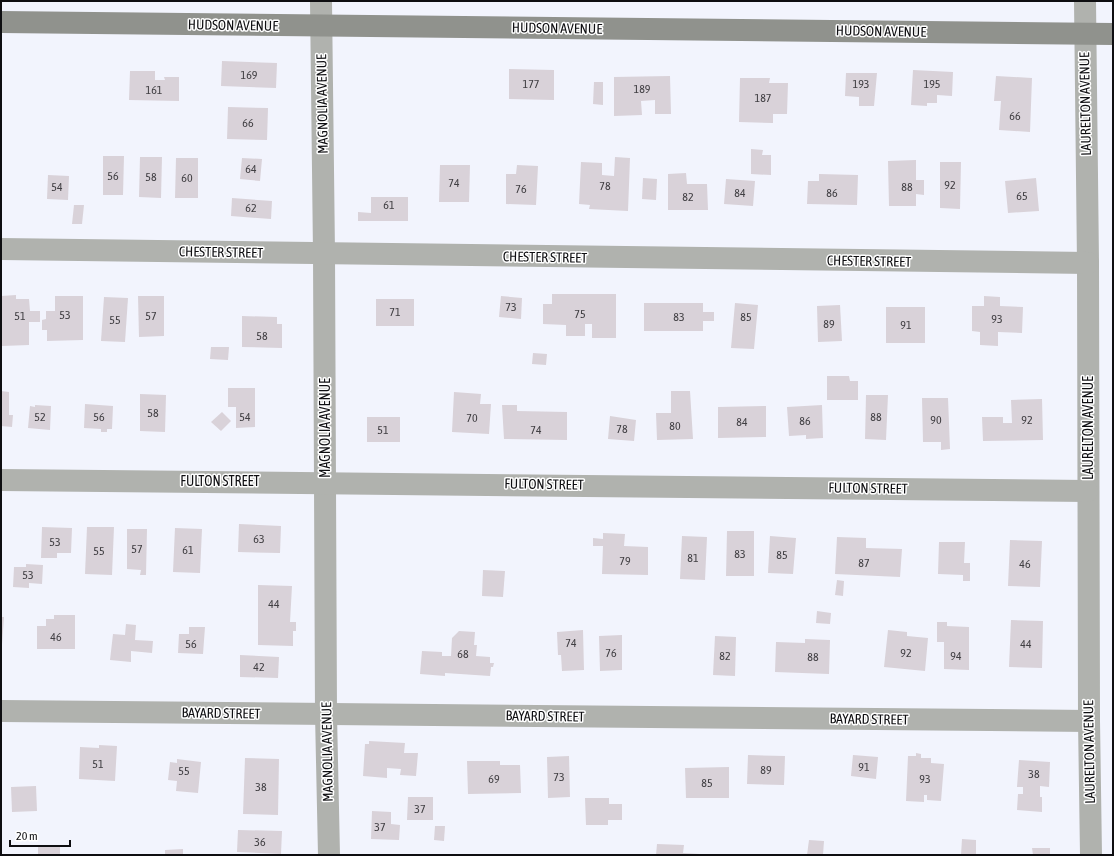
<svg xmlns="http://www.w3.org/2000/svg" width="1114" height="856" viewBox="0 0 1114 856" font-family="'Asap Condensed',sans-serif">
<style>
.building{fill:#d9d2d9}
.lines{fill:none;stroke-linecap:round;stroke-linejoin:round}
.street{stroke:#b0b2ae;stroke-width:22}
.secondary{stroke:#90928d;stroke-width:22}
.labels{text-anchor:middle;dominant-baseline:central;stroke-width:3;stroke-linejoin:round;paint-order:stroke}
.number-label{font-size:12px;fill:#413f43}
.street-label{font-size:14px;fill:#0e0e11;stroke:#fff}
</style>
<rect width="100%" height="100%" fill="#f2f4fd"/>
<g class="building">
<polygon points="222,61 277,63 276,88 221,86"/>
<polygon points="509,69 554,70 554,100 509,99"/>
<polygon points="913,70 953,72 952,96 937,95 937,103 927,103 927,106 911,105"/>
<polygon points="130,71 155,71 155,80 165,80 164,77 179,77 179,101 129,100"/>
<polygon points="846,73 877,73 874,106 859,106 859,97 845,96"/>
<polygon points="670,76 671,114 655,114 655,100 641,101 642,115 614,116 614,77"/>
<polygon points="996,76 1032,78 1030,132 999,130 1001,101 994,101"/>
<polygon points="740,78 770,78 769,83 788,83 787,114 773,114 773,123 739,122"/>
<polygon points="594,82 603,82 603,105 593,104"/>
<polygon points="228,107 268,108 267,140 227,139"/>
<polygon points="751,149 763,150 762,155 771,155 771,175 751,174"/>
<polygon points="103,156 124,156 123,195 103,195"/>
<polygon points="140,157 162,157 161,198 139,197"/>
<polygon points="615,157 630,158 628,211 589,209 590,205 579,204 581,162 602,163 602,175 614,176"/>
<polygon points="176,158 198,158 198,198 175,198"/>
<polygon points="242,158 262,159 260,181 240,179"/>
<polygon points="916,160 916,180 924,180 924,195 916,194 916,206 889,206 888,161"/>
<polygon points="940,162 961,162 960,209 940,208"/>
<polygon points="440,165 470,165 469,202 439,202"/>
<polygon points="517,165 538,166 536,205 506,204 506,174 516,174"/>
<polygon points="686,173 687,184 707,184 708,210 668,210 668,174"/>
<polygon points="819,174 858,175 857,205 807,204 808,181 819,181"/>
<polygon points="48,175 69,176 68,200 47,199"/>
<polygon points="643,178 657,179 656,200 642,199"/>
<polygon points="1036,178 1039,211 1008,213 1005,181"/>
<polygon points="726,179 755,181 753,206 724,204"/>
<polygon points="371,197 408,197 408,221 358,221 358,212 371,213"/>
<polygon points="232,198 272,201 271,219 231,216"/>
<polygon points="74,205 84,205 82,224 72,224"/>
<polygon points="552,294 616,294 616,338 592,338 592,324 585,324 585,336 566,336 566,325 543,324 543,304 552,304"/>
<polygon points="16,295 16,299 29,299 30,311 40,311 40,322 29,322 29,345 2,346 1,296"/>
<polygon points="55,296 83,296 83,340 47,341 47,330 42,330 42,320 46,319 46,311 55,311"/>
<polygon points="138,296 164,296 164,336 139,337"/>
<polygon points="501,296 522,298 521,319 499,317"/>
<polygon points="984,296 1000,297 1000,306 1023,307 1022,333 998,332 998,346 980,345 980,332 972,331 972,306 984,306"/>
<polygon points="104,297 128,298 125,342 101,341"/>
<rect x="376" y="299" width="38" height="27"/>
<polygon points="644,303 703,303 703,312 714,312 714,321 703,321 703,331 644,331"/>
<polygon points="735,303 758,305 754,349 731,348"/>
<polygon points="840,305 842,341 818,342 817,306"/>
<rect x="886" y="307" width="39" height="36"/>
<polygon points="242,316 277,317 277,324 282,324 282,348 242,347"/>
<polygon points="211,347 229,347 228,360 210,359"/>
<polygon points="533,353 547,354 546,365 532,364"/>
<polygon points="827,376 849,376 850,381 858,381 858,400 827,400"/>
<polygon points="228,388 255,388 255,427 236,428 236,407 228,407"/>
<polygon points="1,391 9,392 9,415 13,415 12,427 1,426"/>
<polygon points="671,391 690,391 693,439 657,440 656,413 671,413"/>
<polygon points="454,392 481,394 480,404 491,404 489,434 452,432"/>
<polygon points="140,394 166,395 165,432 140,431"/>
<polygon points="866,395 888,395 886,440 865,439"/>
<polygon points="922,398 948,398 950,449 941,450 941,442 923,442"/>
<polygon points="1042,399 1043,440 983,441 982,417 1003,417 1003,423 1012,423 1011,400"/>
<polygon points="85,404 113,406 112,429 107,429 107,432 101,432 101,429 84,428"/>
<polygon points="35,405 51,406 50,430 28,428 30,406 35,407"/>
<polygon points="502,405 517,405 517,411 567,412 567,440 504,439"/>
<polygon points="822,405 823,438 806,439 806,435 789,436 787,407"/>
<polygon points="766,406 766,437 718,438 718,407"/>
<polygon points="222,412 231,421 221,431 211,422"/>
<polygon points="610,416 636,420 634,441 608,439"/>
<rect x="367" y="417" width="33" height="25"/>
<polygon points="239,524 281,526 280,553 238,552"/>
<polygon points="42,527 72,528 71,553 57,553 57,558 41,558"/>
<polygon points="87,527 114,527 112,575 85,574"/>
<polygon points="175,528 202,529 200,573 173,572"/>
<polygon points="127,529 147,529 146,575 140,575 141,570 127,569"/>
<polygon points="727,531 754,531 754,576 726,576"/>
<polygon points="603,533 625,534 624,546 648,547 648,575 602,574 603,546 593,546 593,538 603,539"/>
<polygon points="682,536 707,537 705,580 680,579"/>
<polygon points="770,536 796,538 793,574 768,573"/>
<polygon points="837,537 866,538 866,548 902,549 900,577 835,574"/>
<polygon points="1010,540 1042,541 1040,587 1008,586"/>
<polygon points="939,542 965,542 964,563 970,563 970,581 963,581 963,575 938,574"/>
<polygon points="26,564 43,565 42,584 29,583 29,588 13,587 14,567 26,567"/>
<polygon points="483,570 505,571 503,597 482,596"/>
<polygon points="837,580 844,581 843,596 835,595"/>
<polygon points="258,585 292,586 290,622 296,622 296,631 293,631 293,646 258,645"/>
<polygon points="817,611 831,613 830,624 816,623"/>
<polygon points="54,615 75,615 75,649 37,649 37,626 46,626 46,619 54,619"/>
<polygon points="1,617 4,617 2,645 1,645"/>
<polygon points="1011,620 1043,621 1042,668 1009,667"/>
<polygon points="937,622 947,622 947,626 969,627 969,670 944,669 944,642 937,642"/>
<polygon points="126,624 136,625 135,640 153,641 152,653 131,651 131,662 110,660 113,634 125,635"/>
<polygon points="189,627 205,627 203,654 178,653 179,634 189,634"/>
<polygon points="583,630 584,670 562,671 561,655 558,655 557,632"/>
<polygon points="888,630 907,632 907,636 928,638 925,671 884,667"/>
<polygon points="459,631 475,632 474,645 477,645 476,656 490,657 490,663 494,663 493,667 491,667 490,676 445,673 445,676 420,674 422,651 442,652 442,656 451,656 452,638"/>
<polygon points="622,635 622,670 600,671 599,636"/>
<polygon points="715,636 736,637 735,676 713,675"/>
<polygon points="805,639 830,640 829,674 775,672 776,642 805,643"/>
<polygon points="240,655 279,657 278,678 240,677"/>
<polygon points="369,741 405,743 404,753 418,753 416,776 400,775 401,769 387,768 387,778 363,776 365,744 369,744"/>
<polygon points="99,745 117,746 115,781 79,779 80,747 99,748"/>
<polygon points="916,753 921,754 921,758 931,758 931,763 944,764 941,801 927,800 927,795 924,795 924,802 906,801 908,756 916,756"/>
<polygon points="748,755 785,756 784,785 747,784"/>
<polygon points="853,755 878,757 876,779 851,776"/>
<polygon points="569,756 570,797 548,798 547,757"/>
<polygon points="245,758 279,759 278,815 243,814"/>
<polygon points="177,759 201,762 198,793 176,791 177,781 168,780 170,762 177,763"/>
<polygon points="1019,760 1050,762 1049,787 1040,786 1040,797 1042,797 1042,812 1017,810 1018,794 1023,794 1023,787 1017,787"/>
<polygon points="467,761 500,761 500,765 520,765 521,793 468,794"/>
<polygon points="729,767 729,798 686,798 685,768"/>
<polygon points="36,786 37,811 12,812 11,787"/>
<polygon points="408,797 433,797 433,820 407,820"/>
<polygon points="585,798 609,798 609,804 622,804 622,820 608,820 608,825 586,825"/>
<polygon points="372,811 391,812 391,824 400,825 399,840 371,839"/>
<polygon points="435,826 445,826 444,841 434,840"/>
<polygon points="238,830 282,831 281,854 237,852"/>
<polygon points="962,839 976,840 976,855 961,855"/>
<polygon points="809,840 824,841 823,855 807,855"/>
<polygon points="657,844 684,845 683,853 700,854 700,855 656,855"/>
<rect x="38" y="846" width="22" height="9"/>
<polygon points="1032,848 1050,848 1050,855 1033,855"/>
<polygon points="183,849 183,855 165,855 165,850"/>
</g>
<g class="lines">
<g class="street">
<polyline points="321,1 324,254 326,714 329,855"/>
<polyline points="1085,1 1088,263 1089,721 1091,855"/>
<polyline points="1,249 1088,263"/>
<polyline points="1,480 1087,491"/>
<polyline points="1,711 1089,721"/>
</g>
<polyline class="secondary" points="1,22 1113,34"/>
</g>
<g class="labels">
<g class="number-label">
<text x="249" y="75">169</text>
<text x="531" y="84">177</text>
<text x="861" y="84">193</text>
<text x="932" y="84">195</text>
<text x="642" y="89">189</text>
<text x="154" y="90">161</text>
<text x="763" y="98">187</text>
<text x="1015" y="116">66</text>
<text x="248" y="123">66</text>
<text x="251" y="169">64</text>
<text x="113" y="176">56</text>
<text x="151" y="177">58</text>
<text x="187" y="178">60</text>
<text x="454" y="183">74</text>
<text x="950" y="185">92</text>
<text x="605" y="186">78</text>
<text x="57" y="187">54</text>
<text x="907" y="187">88</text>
<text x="521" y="189">76</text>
<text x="740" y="193">84</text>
<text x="832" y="193">86</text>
<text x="1022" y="196">65</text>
<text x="688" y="197">82</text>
<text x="389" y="205">61</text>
<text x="251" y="208">62</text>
<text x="511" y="307">73</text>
<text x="395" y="312">71</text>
<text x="580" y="314">75</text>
<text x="65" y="315">53</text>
<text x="20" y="316">51</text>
<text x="151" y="316">57</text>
<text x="679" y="317">83</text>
<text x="746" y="317">85</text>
<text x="997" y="319">93</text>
<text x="115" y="320">55</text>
<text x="829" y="324">89</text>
<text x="906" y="325">91</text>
<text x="262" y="336">58</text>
<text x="153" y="413">58</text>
<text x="40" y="417">52</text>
<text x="99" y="417">56</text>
<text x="245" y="417">54</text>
<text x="876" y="417">88</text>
<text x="472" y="418">70</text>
<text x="936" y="420">90</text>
<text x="1027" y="420">92</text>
<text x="805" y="421">86</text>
<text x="742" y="422">84</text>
<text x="675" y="426">80</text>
<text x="622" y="429">78</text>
<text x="383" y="430">51</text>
<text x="536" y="430">74</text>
<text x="259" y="539">63</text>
<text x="55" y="542">53</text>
<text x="137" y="549">57</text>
<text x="188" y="550">61</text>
<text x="99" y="551">55</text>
<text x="740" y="554">83</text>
<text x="782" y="555">85</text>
<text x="693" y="558">81</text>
<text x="625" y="561">79</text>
<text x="864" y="563">87</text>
<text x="1025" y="564">46</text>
<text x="28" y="575">53</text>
<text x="274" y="604">44</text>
<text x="56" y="637">46</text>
<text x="571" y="643">74</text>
<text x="191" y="644">56</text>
<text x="1026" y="644">44</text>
<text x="611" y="653">76</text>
<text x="906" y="653">92</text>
<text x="463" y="654">68</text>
<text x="725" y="656">82</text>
<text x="956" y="656">94</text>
<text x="813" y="657">88</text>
<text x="259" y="667">42</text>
<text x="98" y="764">51</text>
<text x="864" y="767">91</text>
<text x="766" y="770">89</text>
<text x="184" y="771">55</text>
<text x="1034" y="774">38</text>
<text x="559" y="777">73</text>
<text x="494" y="779">69</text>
<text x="925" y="779">93</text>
<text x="707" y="783">85</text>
<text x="261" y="787">38</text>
<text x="420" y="809">37</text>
<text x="380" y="827">37</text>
<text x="260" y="842">36</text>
</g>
<g class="street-label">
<text transform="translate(233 25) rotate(1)">HUDSON AVENUE</text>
<text transform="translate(557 28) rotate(1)">HUDSON AVENUE</text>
<text transform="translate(881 31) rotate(1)">HUDSON AVENUE</text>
<text transform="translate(322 104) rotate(-91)">MAGNOLIA AVENUE</text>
<text transform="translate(1085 104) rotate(-91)">LAURELTON AVENUE</text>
<text transform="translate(221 252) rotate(1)">CHESTER STREET</text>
<text transform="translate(545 257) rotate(1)">CHESTER STREET</text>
<text transform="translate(869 261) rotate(1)">CHESTER STREET</text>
<text transform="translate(325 428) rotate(-90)">MAGNOLIA AVENUE</text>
<text transform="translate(1088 428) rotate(-90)">LAURELTON AVENUE</text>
<text x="220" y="481">FULTON STREET</text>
<text transform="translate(544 484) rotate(1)">FULTON STREET</text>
<text transform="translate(868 488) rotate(1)">FULTON STREET</text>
<text transform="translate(221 713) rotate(1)">BAYARD STREET</text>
<text transform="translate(545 716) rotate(1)">BAYARD STREET</text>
<text transform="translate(869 719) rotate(1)">BAYARD STREET</text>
<text transform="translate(327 752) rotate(-91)">MAGNOLIA AVENUE</text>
<text transform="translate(1089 752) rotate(-91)">LAURELTON AVENUE</text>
</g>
</g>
<rect width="1114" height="856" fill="none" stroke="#0e0e11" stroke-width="4"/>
<path d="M10 840v6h60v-6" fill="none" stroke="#0e0e11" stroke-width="2"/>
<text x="16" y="840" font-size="12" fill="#0e0e11" stroke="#ffffff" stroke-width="3" paint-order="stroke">20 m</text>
</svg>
